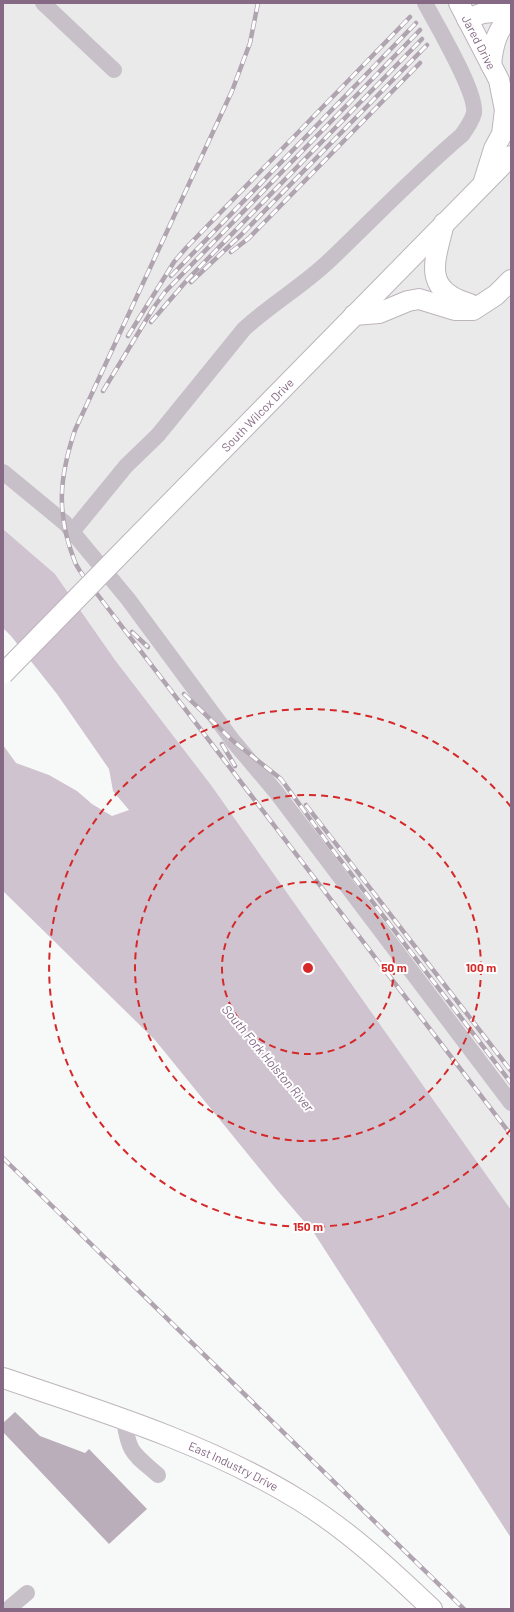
<svg xmlns="http://www.w3.org/2000/svg" width="514" height="1612" viewBox="0 0 514 1612" font-family="Barlow,sans-serif">
<style>
.built{fill:#eaeaeb}
.water{fill:#cec3cf}
.building{fill:#baaeba}
.lines{fill:none;stroke-linecap:round;stroke-linejoin:round}
.major-casing{stroke:#bdb4bc;stroke-width:22}
.minor{stroke:#c8c0c8;stroke-width:16}
.major{stroke:#fff;stroke-width:20}
.rail-casing{stroke:#afa4af;stroke-width:4.5}
.rail{stroke:#fff;stroke-width:3;stroke-dasharray:9;stroke-linecap:butt}
.major-bridge-casing{stroke:#bdb4bc;stroke-width:22;stroke-linecap:butt}
.major-bridge{stroke:#fff;stroke-width:20}
.ring{fill:none;stroke:#d62828;stroke-width:2;stroke-dasharray:7 5}
.labels{text-anchor:middle;dominant-baseline:central;stroke-width:4;stroke-linejoin:round;paint-order:stroke}
.street-label{font-size:12px;fill:#866a85;stroke:#fff}
.water-label{font-size:13px;font-style:italic;fill:#856b88;stroke:#fff}
.centre{fill:#d62828;stroke:#fff;stroke-width:2}
.ring-label{font-size:12px;text-anchor:middle;font-weight:bold;fill:#d62828;stroke:#fff;stroke-width:4;stroke-linejoin:round;paint-order:stroke}
</style>
<rect width="100%" height="100%" fill="#f7f9f8"/>
<polygon class="built" points="3,3 511,3 511,1210 211,785 115,660 55,574 3,529"/>
<polygon class="water" points="3,529 55,574 115,660 211,785 511,1210 511,1538 314,1233 277,1190 155,1040 3,891 3,745 16,763 49,775 77,791 92,804 112,816 129,810 113,791 109,769 57,694 11,636 3,628"/>
<polygon class="building" points="15,1412 40,1436 85,1453 89,1449 147,1509 109,1544 3,1432 3,1423"/>
<g class="lines">
<g class="major-casing">
<g id="major">
<path id="s1" d="M459,3l40,77 6,30 -3,24 -8,15 -10,32"/>
<polyline points="467,19 483,13 511,10"/>
<path d="M491,65c2,-22 6,-34 20,-51"/>
<path d="M444,223c-9,38 -23,67 26,81"/>
<polyline points="354,315 379,313 408,301 419,299 455,310 473,310 496,295 511,280"/>
<path id="s2" d="M131,543l380,-387"/>
<path id="s3" d="M3,1378c101,34 205,66 296,122 49,30 92,70 133,109"/>
</g>
</g>
<g class="minor">
<polyline points="43,3 114,70"/>
<polyline points="3,472 65,523 128,599 233,741 276,792 511,1103"/>
<path d="M72,532l54,-66 32,-31 86,-106c27,-25 59,-43 86,-69 44,-42 86,-86 132,-125 5,-7 10,-14 12,-22 3,-21 -38,-89 -49,-110"/>
<path d="M124,1420c5,34 9,33 34,55"/>
<polyline points="8,1609 27,1593"/>
</g>
<use href="#major" class="major"/>
<g class="rail-casing">
<g id="rail">
<path d="M258,3l-8,40 -18,48 -157,339c-16,48 -19,84 0,132 4,10 13,19 19,28l417,545"/>
<polyline points="231,252 249,238 420,63"/>
<polyline points="171,276 416,23"/>
<polyline points="191,282 241,235 427,45"/>
<polyline points="151,322 188,279 422,39"/>
<polyline points="128,336 174,262 186,248 410,17"/>
<polyline points="103,391 154,307 165,292 420,30"/>
<polyline points="132,632 148,647"/>
<polyline points="184,694 233,741 281,779 329,845 511,1083"/>
<polyline points="222,744 235,766"/>
<polyline points="306,805 511,1071"/>
<polyline points="3,1158 464,1609"/>
</g>
</g>
<use href="#rail" class="rail"/>
<g class="major-bridge-casing">
<polyline id="major-bridge" points="3,674 131,543"/>
</g>
<use href="#major-bridge" class="major-bridge"/>
</g>
<g class="ring">
<circle cx="308" cy="968" r="86"/>
<circle cx="308" cy="968" r="173"/>
<path d="M511 1129A259 259 0 1 1 511 807"/>
</g>
<g class="labels">
<g class="street-label">
<text stroke="none"><textPath href="#s1" startOffset="44">Jared Drive</textPath></text>
<text stroke="none"><textPath href="#s2" startOffset="180">South Wilcox Drive</textPath></text>
<text stroke="none"><textPath href="#s3" startOffset="247">East Industry Drive</textPath></text>
</g>
<g class="water-label">
<text transform="translate(268 1058) rotate(50)">South Fork Holston River</text>
</g>
</g>
<circle cx="308" cy="968" r="6" class="centre"/>
<g class="ring-label">
<text x="394" y="972">50 m</text>
<text x="481" y="972">100 m</text>
<text x="308" y="1231">150 m</text>
</g>
<rect width="514" height="1612" fill="none" stroke="#866a85" stroke-width="8"/>
</svg>
